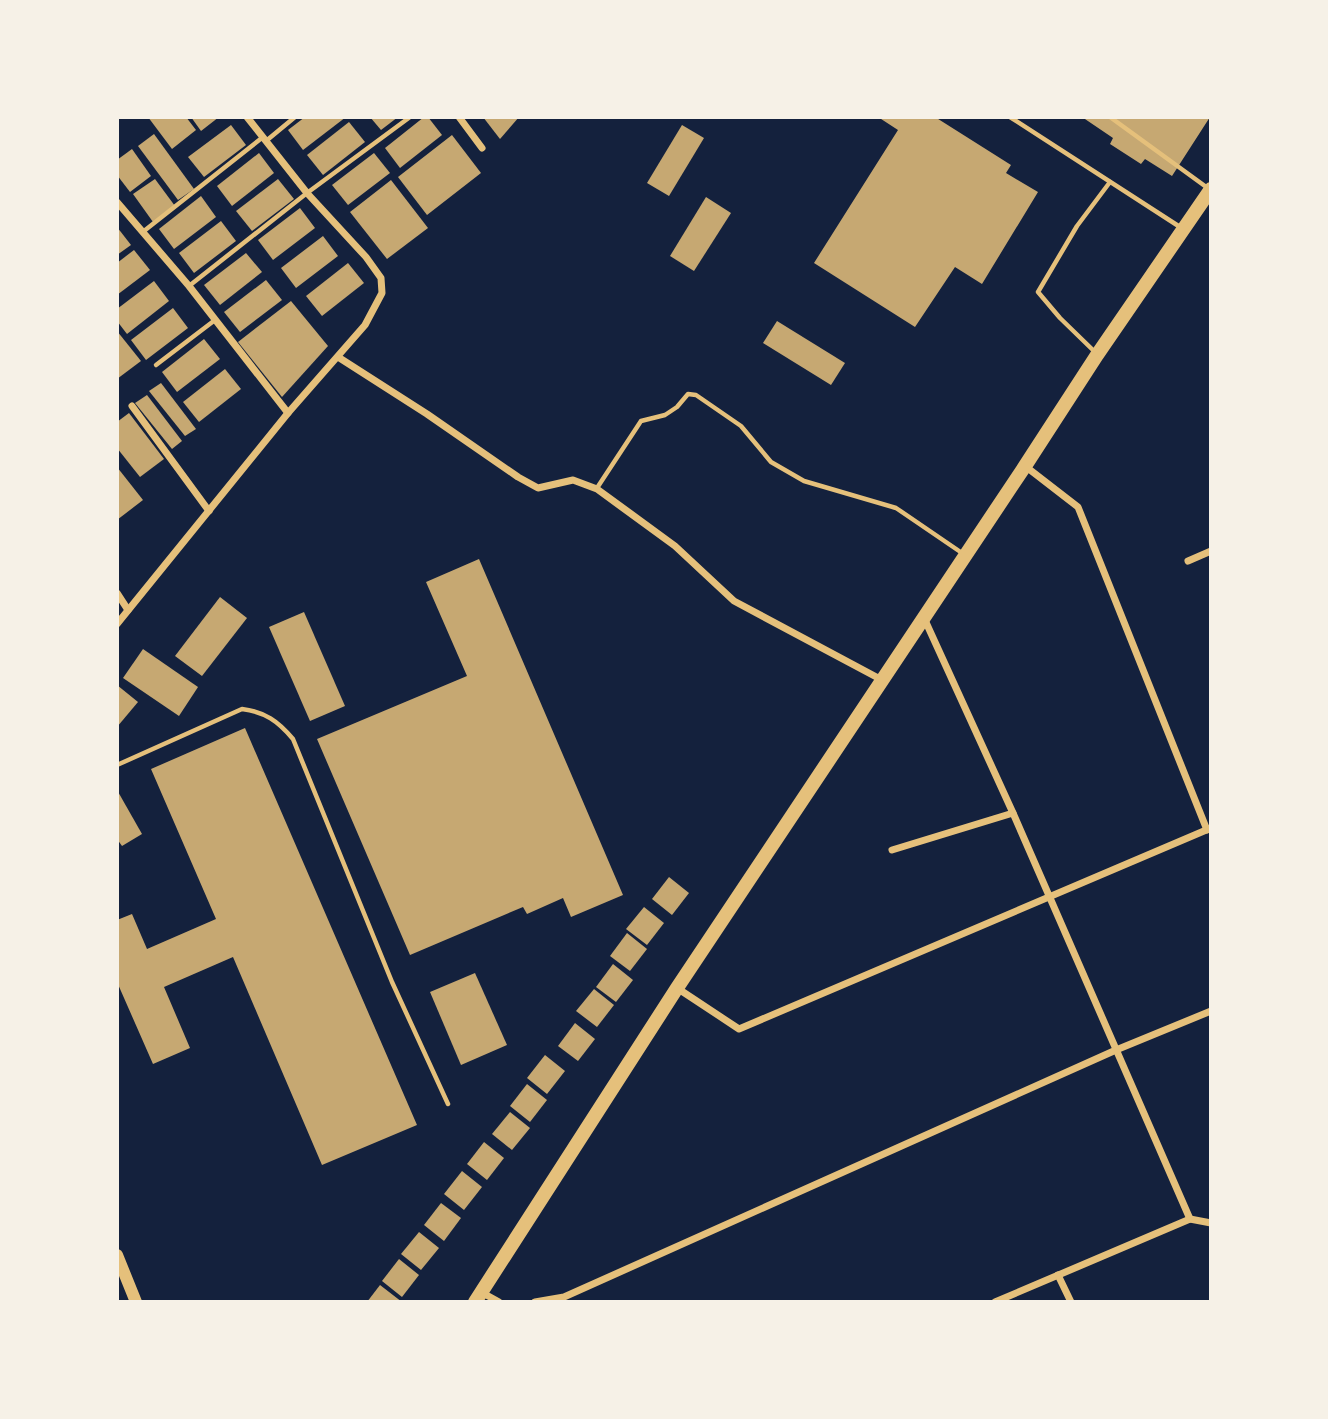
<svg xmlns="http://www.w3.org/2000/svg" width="1328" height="1419" viewBox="0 0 1328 1419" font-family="'Fira Sans Condensed',sans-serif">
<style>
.building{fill:#c6a872}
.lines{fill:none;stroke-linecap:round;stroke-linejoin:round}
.service{stroke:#e5c07b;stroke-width:4.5}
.minor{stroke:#e5c07b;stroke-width:7}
.secondary{stroke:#e5c07b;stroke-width:12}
.primary{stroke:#e5c07b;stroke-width:14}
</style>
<rect width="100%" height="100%" fill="#14213d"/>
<g class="building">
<polygon points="148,117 186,117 196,130 172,149"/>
<polygon points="191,117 219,117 201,131"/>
<polygon points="305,117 346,117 303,150 288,130"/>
<polygon points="370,117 398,117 381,130"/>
<polygon points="424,117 428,117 442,135 400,168 385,148"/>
<polygon points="483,117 519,117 500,139"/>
<polygon points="878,117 935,117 1011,165 1006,173 1038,192 982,284 955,267 915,327 814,263 898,130"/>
<polygon points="1082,117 1210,117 1172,176 1145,159 1141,164 1110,144 1113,138"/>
<polygon points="349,122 365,142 323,175 307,155"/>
<polygon points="231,125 246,145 204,177 188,157"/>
<polygon points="682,125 704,138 669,196 647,183"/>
<polygon points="154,134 194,189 178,200 138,146"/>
<polygon points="452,135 481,173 427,215 398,177"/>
<polygon points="132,149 151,176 130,192 117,175 117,160"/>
<polygon points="259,153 274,173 232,206 217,186"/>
<polygon points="374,153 390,173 348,205 332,185"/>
<polygon points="155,179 175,206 153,222 133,194"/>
<polygon points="278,179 294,199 252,231 236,211"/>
<polygon points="391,180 428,228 387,259 350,212"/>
<polygon points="201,196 216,217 174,249 159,229"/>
<polygon points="706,197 731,213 694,271 670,256"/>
<polygon points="300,208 315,228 273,260 258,240"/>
<polygon points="221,221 236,241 194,273 179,253"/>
<polygon points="117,227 131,245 117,255"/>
<polygon points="323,236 338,256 296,288 281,268"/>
<polygon points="134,250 150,270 117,295 117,263"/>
<polygon points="246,253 262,272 220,305 204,285"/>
<polygon points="348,263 364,283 322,316 306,296"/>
<polygon points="266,280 282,300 240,332 224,312"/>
<polygon points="154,281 169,301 127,334 117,321 117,309"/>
<polygon points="291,301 328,346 282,397 238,342"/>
<polygon points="173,308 188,328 146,360 131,340"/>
<polygon points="777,321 845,363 831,385 763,343"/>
<polygon points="117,331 141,361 117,379"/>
<polygon points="204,339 220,359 177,392 162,372"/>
<polygon points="225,369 241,389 199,422 183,402"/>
<polygon points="161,383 196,429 185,436 149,391"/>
<polygon points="147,395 182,441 172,449 135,403"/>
<polygon points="129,413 164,459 140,477 117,448 117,422"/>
<polygon points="117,467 143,500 117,520"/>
<polygon points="479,559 623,895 571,917 563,898 527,914 523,907 410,955 317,739 467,676 426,582"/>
<polygon points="220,597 247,618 202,676 175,656"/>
<polygon points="304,612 345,706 310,721 269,627"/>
<polygon points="143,649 198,687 179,716 123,678"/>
<polygon points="117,685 138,702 117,727"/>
<polygon points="245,728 417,1125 322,1165 233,957 164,987 190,1048 153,1064 117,982 117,920 132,914 147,949 216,919 151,769"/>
<polygon points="117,790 142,834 122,846 117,839"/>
<polygon points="669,877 689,893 672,915 652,899"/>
<polygon points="644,907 664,923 647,945 626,929"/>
<polygon points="627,933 647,949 630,971 610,956"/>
<polygon points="613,964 633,980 616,1002 596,987"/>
<polygon points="475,973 507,1045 461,1065 430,992"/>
<polygon points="594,989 614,1005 597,1027 576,1011"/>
<polygon points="575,1023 595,1039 578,1061 558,1046"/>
<polygon points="545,1055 565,1071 547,1094 527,1078"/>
<polygon points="527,1084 547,1100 530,1122 510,1106"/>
<polygon points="510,1112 530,1128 512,1150 492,1134"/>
<polygon points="484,1142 504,1158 487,1180 467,1164"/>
<polygon points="462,1171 482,1187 464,1210 444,1194"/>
<polygon points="441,1203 461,1218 444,1241 424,1225"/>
<polygon points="419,1232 439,1248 421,1270 401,1254"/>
<polygon points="399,1259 419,1275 402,1297 382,1281"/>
<polygon points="380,1285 402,1302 367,1302"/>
</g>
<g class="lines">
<g class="service">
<polyline points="1010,117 1180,227"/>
<polyline points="1110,117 1209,189"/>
<polyline points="266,141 295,117"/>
<polyline points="144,231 263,137"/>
<polyline points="189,286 307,193 410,117"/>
<polyline points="1096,353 1060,318 1038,292 1077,226 1110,182"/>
<polyline points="156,365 215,320"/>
<polyline points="597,488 641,421 665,415 677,407 688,394 696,395 741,426 771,462 804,481 896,508 962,553"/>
<path d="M117,765l125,-56c23,3 36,12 51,30l99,243 56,122"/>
</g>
<g class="minor">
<polyline points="459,117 482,148"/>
<polyline points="117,202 189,286 288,413"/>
<polyline points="338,357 427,414 518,477 538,488 573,480 597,489 675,546 734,601 882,680"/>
<polyline points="132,406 209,511"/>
<polyline points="1025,466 1078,507 1207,830"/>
<polyline points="1188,561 1211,551"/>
<polyline points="117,593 128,610"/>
<polyline points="924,618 1013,813 1190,1219"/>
<polyline points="117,624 288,413 365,325 382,293 381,278 366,257 307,193 247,117"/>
<polyline points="892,850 1013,813"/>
<polyline points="677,988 739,1029 1211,828"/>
<polyline points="1058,1275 1071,1302"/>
<polyline points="481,1292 499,1302"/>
<polyline points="535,1302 564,1297 1116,1050 1211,1011"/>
<polyline points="995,1302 1190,1219 1211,1223"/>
</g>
<polyline class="secondary" points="117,1255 136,1302"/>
<polyline class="primary" points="475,1302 677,988 1025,466 1097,355 1211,189"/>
</g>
<rect width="1328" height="1419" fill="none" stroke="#f6f1e7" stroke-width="238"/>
</svg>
